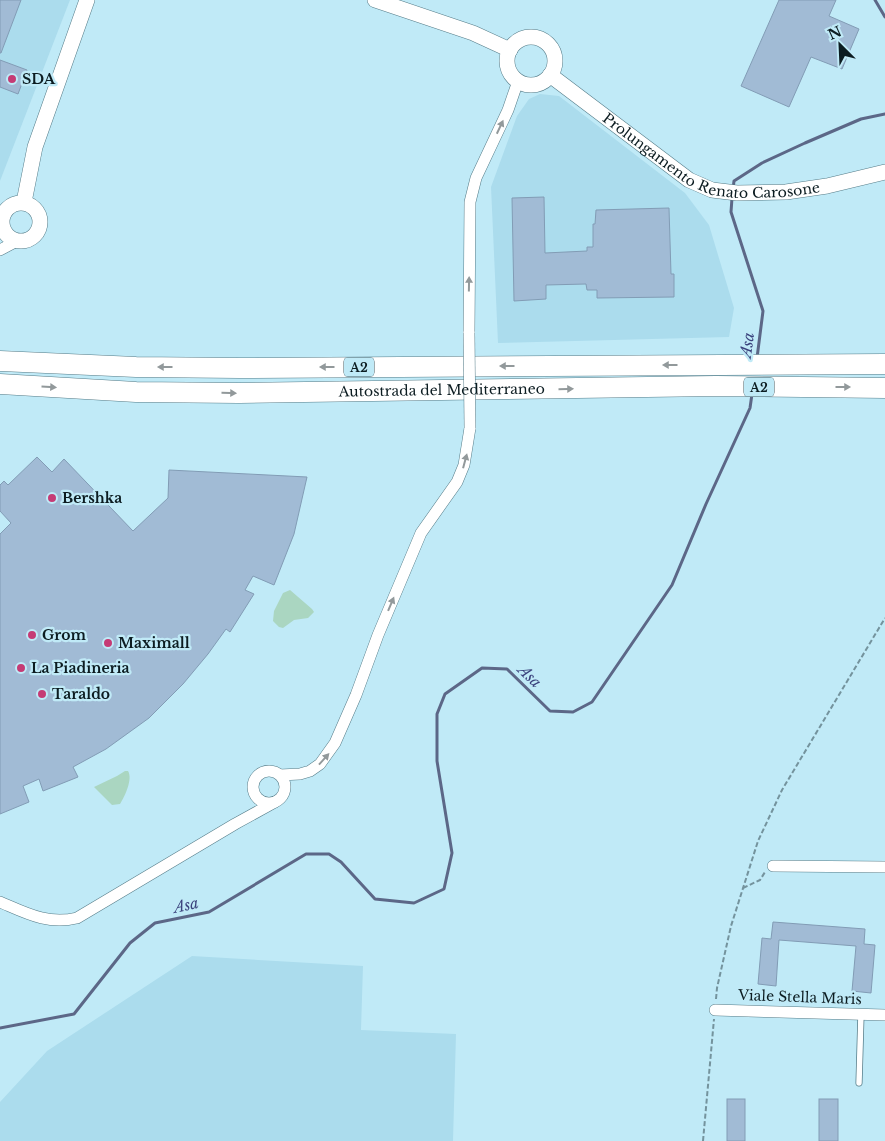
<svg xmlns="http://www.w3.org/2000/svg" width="885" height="1141" viewBox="0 0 885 1141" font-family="'Libre Baskerville',serif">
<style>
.built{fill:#abdced}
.green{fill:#aad6c1}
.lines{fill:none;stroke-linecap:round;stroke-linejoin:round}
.stream{stroke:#5c6787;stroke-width:3}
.building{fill:#a1bbd5;stroke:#829cb5}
.lane-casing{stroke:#557c88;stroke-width:7}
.street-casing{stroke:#557c88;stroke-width:12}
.secondary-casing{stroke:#557c88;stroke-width:16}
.highway-casing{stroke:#557c88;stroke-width:21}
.path{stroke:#74939d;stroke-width:2;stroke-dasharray:5 2.5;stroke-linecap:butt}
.lane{stroke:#fff;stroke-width:5.5}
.street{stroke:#fff;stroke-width:11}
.secondary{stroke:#fff;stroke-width:15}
.highway{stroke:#fff;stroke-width:20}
.street-bridge-casing{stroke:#557c88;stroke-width:12;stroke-linecap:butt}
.street-bridge{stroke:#fff;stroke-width:11}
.oneway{fill:#92999b}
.poi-dot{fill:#c53b75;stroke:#c0eaf7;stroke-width:2}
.labels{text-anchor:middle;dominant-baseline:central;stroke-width:4.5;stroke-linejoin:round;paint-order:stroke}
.shield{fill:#c0eaf7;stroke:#425a61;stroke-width:1}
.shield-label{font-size:12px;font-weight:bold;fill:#0c1c21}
.poi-label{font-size:14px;font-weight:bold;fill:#0c1c21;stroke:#c0eaf7;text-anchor:start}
.street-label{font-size:14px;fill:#0c1c21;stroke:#c0eaf7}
.water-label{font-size:15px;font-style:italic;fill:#3a427c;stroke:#c0eaf7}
</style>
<rect width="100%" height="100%" fill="#c0eaf7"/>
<g class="built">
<polygon points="0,0 70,0 0,181"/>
<polygon points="540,94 559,96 685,193 709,225 734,308 729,337 498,343 491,187 517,116 529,99"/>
<polygon points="192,956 363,966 361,1030 456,1034 453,1141 0,1141 0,1102 47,1051"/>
</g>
<g class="green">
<polygon points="290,590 312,609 314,612 308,618 294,620 283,628 279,627 273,621 274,611 283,593"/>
<path d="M125,771h3c5,8 -3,25 -8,33l-8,1 -18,-18 23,-11z"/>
</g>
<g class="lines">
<g class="stream">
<polyline points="875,0 885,17"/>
<polyline points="733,189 734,181 762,163 805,143 861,119 885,114"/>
<polyline points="732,198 731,212 763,311 757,358"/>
<polyline points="0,1028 74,1014 130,943 155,923 209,912 306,854 329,854 341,862 375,899 414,903 444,889 452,853 437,761 437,714 445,694 482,668 507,669 550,711 573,712 592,702 672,585 706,504 750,408 752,394"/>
</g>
</g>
<g class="building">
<polygon points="0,0 21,0 1,53 0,53"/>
<polygon points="779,0 836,0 829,16 859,29 842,69 811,57 789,107 741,86"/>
<polygon points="0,60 27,70 18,94 0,87"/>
<polygon points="544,197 545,253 587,251 587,247 593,247 593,224 595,224 596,210 669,208 671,274 674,274 674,297 597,298 597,290 587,290 586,284 546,285 546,299 514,301 512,198"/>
<polygon points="37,457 52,472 64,459 133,531 168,498 169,470 307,477 294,534 274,585 253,576 245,590 254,594 230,632 226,629 208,654 183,684 149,718 106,749 73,767 78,777 43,791 39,779 23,786 29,802 0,814 0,534 11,523 0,511 0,485 4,481 8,485"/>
<polygon points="773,922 865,929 864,944 875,945 871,993 852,991 856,946 779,940 776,986 758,984 762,938 771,939"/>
<rect x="727" y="1099" width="18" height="42"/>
<rect x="819" y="1099" width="19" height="42"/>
</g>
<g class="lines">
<g class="lane-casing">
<polyline id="lane" points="859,1083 861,1014"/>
</g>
<g class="street-casing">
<g id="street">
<polyline points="0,250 17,241"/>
<polyline points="469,333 470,202 476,178 508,110 518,81"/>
<circle cx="269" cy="787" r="16"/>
<polyline points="280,775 300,774 310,771 320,764 335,743 356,695 378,635 421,533 457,482 464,465 470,428"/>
<polyline points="773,866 885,867"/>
<path d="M0,902c26,11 47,23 77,16l158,-94 40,-22"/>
<polyline points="715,1010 885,1015"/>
</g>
</g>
<g class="secondary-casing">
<g id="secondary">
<polyline points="375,0 473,33 510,50"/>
<circle cx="531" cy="61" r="24"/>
<path id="s1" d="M550,75l139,105 23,10 25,3 49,-1 41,-6 58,-14"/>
<polyline points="24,202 35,147 87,0"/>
<circle cx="21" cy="222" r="19"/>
</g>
</g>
<g class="highway-casing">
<g id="highway">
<polyline points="0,361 136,367 239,368 885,364"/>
<path id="s2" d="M0,384l136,8 103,1 477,-7 169,2"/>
</g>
</g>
<g class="path">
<polyline points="743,888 760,880 765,872"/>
<polyline points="716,999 717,988 731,926 758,841 782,790 885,618"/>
<polyline points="703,1141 714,1019"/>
</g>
<use href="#lane" class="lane"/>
<use href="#street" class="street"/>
<use href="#secondary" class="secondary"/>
<use href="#highway" class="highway"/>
<g class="street-bridge-casing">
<polyline id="street-bridge" points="469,333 470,428"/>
</g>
<use href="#street-bridge" class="street-bridge"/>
</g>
<defs><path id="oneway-solid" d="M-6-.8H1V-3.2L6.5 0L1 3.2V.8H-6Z" transform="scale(1.25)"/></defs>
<g class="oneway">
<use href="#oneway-solid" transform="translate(500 127) rotate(-65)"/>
<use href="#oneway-solid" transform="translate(469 284) rotate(-89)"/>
<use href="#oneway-solid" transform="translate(670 365) rotate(180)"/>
<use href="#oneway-solid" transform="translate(507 366) rotate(180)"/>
<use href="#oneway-solid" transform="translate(165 367) rotate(-180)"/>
<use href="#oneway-solid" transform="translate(327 367) rotate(180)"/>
<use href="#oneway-solid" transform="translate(49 387) rotate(3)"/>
<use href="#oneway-solid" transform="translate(843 387)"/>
<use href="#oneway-solid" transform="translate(566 389) rotate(-1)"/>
<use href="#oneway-solid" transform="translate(229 393) rotate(1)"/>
<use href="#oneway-solid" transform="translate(465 461) rotate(-75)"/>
<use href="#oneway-solid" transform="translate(391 604) rotate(-67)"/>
<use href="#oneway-solid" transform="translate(324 759) rotate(-48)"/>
</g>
<g class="poi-dot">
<circle cx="12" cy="79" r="5"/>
<circle cx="52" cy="498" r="5"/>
<circle cx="32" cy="635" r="5"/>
<circle cx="108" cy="643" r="5"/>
<circle cx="21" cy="668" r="5"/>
<circle cx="42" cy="694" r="5"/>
</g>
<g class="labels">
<g class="shield">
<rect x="344" y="357.5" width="30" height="19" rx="4"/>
<rect x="744" y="377.5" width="30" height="19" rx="4"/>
</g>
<g class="shield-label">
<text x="359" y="367">A2</text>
<text x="759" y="387">A2</text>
</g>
<g class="poi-label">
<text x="22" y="79">SDA</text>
<text x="62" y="498">Bershka</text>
<text x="42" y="635">Grom</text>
<text x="118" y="643">Maximall</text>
<text x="31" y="668">La Piadineria</text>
<text x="52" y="694">Taraldo</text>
</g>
<g class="street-label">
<text stroke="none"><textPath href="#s1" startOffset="188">Prolungamento Renato Carosone</textPath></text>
<text stroke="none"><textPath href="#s2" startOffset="442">Autostrada del Mediterraneo</textPath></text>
<text transform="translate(800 997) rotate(2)">Viale Stella Maris</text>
</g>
<g class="water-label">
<text transform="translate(747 345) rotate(-82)">Asa</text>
<text transform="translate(530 676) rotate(44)">Asa</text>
<text transform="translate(186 905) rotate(-12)">Asa</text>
</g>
</g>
<g transform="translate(840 45) rotate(336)" stroke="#c0eaf7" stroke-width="4" paint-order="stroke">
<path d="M0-4L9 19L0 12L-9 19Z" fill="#0c1c21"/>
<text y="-8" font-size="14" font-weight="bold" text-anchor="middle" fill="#0c1c21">N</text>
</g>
</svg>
